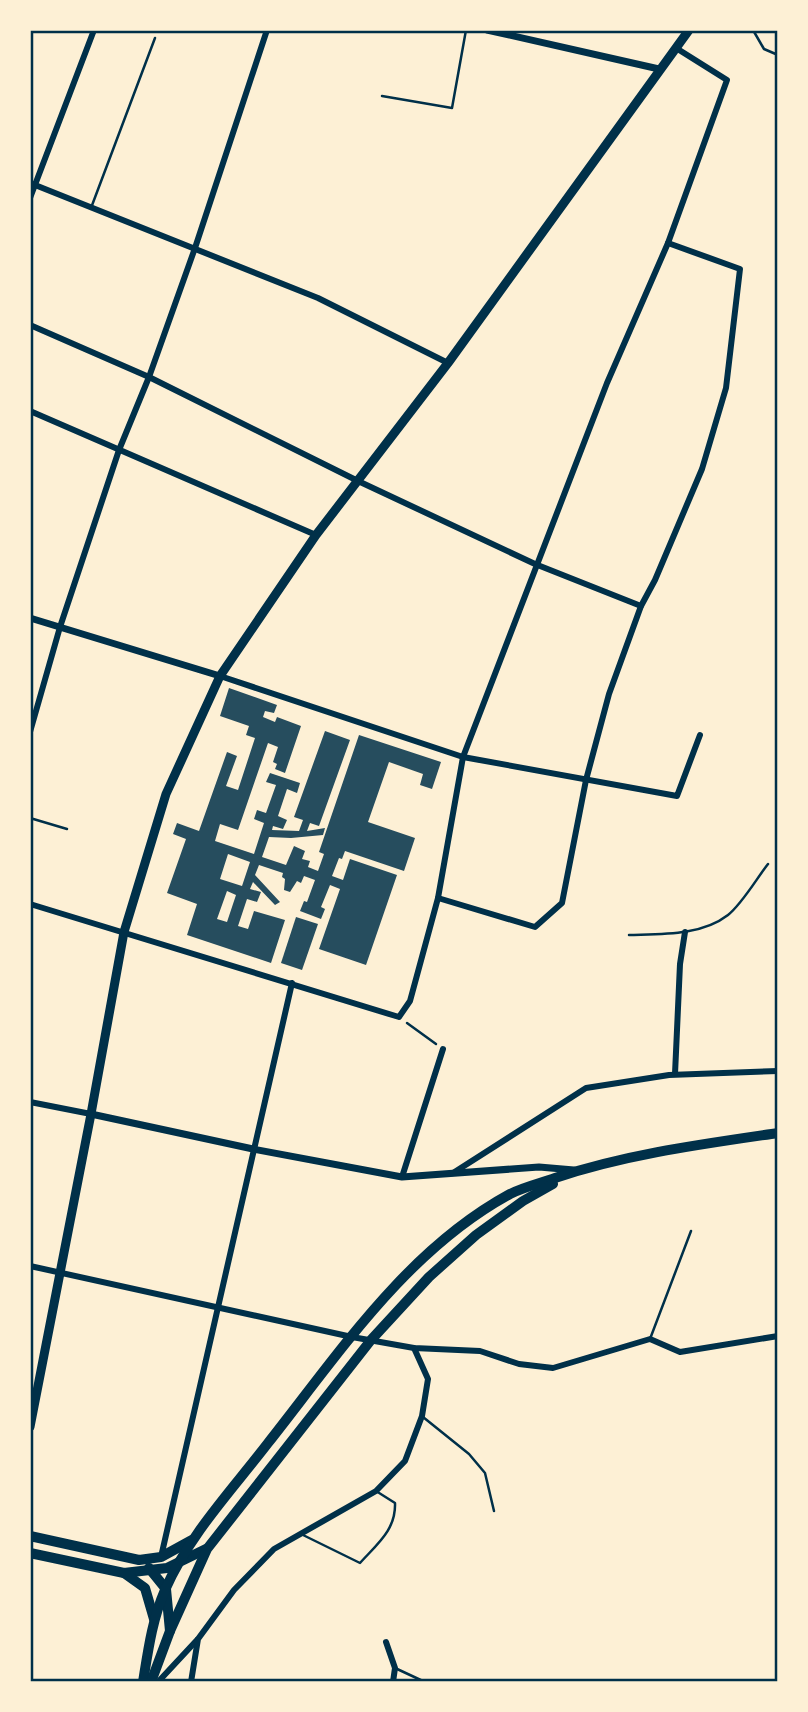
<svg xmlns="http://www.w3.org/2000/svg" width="808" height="1712" viewBox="0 0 808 1712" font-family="'PT Sans',sans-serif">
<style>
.building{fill:#264d5e;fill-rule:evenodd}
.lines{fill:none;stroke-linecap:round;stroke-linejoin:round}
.path{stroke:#003049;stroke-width:2.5}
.service{stroke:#003049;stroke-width:2.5}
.minor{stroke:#003049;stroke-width:6}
.tertiary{stroke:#003049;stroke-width:7}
.secondary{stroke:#003049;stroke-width:9}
.primary{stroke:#003049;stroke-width:10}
.neatline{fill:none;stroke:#003049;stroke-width:2.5}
</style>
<rect width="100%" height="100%" fill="#fdf0d5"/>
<g class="building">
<path d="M229,688l48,17 -3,8 -9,-2 -2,6 12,5 2,-5 24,9 -16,47 -10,-4 2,-5 -4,-2 5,-15 -10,-4 -30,87 -18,-6 -5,17 39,13 10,-31 -10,-4 3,-9 9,3 10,-28 -10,-3 4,-9 30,10 -3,10 -10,-4 -9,27 9,4 -4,9 -10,-3 -1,4 27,1 4,-11 -9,-3 31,-86 25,9 -31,86 -9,-3 -3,8 18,-3 -2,7 -32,3 -22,-1 -7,20 24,8 8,-19 11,5 -3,8 8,2 -2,6 10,4 6,-17 -5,-2 40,-117 82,27 -9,27 -12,-4 3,-11 -34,-12 -21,60 47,16 -11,33 -59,-20 -3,8 -3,-1 -7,18 11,4 7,-21 47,16 -31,90 -47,-16 21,-60 -10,-4 -9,22 4,2 -4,10 -21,-8 4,-10 3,1 8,-22 -11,-4 -3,7 -4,-2 -7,11 -6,-2 1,-11 -3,-2 1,-4 -24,-8 -4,10 25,27 -5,3 -22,-23 -3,7 11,3 -4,10 -10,-3 -9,27 10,3 6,-18 31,9 -14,43 -84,-28 10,-31 -30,-11 19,-54 -13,-5 4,-11 22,8 28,-79 10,4 -11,30 12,4 17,-52 -9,-3 3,-9 -29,-10zM228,854l22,8 -8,24 -22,-7zM227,891l9,4 -9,27 -10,-3z"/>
<polygon points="296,917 318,924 302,970 281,963"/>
</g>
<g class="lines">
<g class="path">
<polyline points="30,818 67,829"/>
<polyline points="407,1023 436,1044"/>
</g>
<g class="service">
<polyline points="753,30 764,49 778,55"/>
<polyline points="382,96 452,108 466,30"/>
<polyline points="91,208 155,38"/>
<path d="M629,935c32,-1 72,1 99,-20 14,-11 29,-37 40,-51"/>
<polyline points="650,1339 691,1231"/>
<polyline points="423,1417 469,1454 485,1473 494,1511"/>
<path d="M303,1535l57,28c17,-19 36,-33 35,-60l-19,-12"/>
<polyline points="395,1668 425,1682"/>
</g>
<g class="minor">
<polyline points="30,183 318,298 448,363"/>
<polyline points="30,198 94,30"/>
<polyline points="30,325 149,377 358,481 535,564 641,606"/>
<polyline points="30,411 316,535"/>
<polyline points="220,676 463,757 677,796 700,735"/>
<polyline points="30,732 60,627 119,450 149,377 195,248 267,30"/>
<polyline points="438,898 535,927 562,903 586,780 609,694 641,606 655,580 702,469 726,388 740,269 668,243"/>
<polyline points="30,904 399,1017 410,1001 438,898 463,757 607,383 668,243 727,80 676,48"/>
<polyline points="675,1074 680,964 685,932"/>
<polyline points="30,1102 91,1114"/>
<polyline points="453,1173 586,1088 669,1075 778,1071"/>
<polyline points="402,1177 443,1049"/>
<polyline points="30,1266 352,1337 414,1348 480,1351 519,1364 553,1368 650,1339 680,1352 778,1336"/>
<polyline points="161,1557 292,983"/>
<polyline points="386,1642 395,1668 393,1682"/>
<polyline points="158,1682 197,1640"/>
<polyline points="191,1682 198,1639 234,1590 274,1549 376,1491 405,1461 422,1416 428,1379 414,1348"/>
</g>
<g class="tertiary">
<polyline points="487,30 659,69"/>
<polyline points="30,618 220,676"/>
<polyline points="91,1114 253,1149 402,1177 539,1167 574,1170"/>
</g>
<polyline class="secondary" points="30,1427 91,1114 124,932 166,794 220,676 316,535 448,363 689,30"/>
<g class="primary">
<polyline points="30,1536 139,1560 161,1557 192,1540"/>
<polyline points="30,1553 124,1573 167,1568 206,1549"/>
<polyline points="149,1568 166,1589 170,1631"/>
<polyline points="124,1573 145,1588 154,1619"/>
<path d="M143,1682c5,-31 9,-62 22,-92 24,-55 67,-100 103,-147 72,-91 139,-193 242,-249 14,-7 31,-11 45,-16 72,-24 148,-34 223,-45"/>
<polyline points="151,1682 170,1631 207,1549 371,1340 429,1277 476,1235 523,1201 553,1184"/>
</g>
</g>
<rect width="808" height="1712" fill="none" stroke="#fdf0d5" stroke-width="63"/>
<rect x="32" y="32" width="744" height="1648" class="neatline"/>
</svg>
